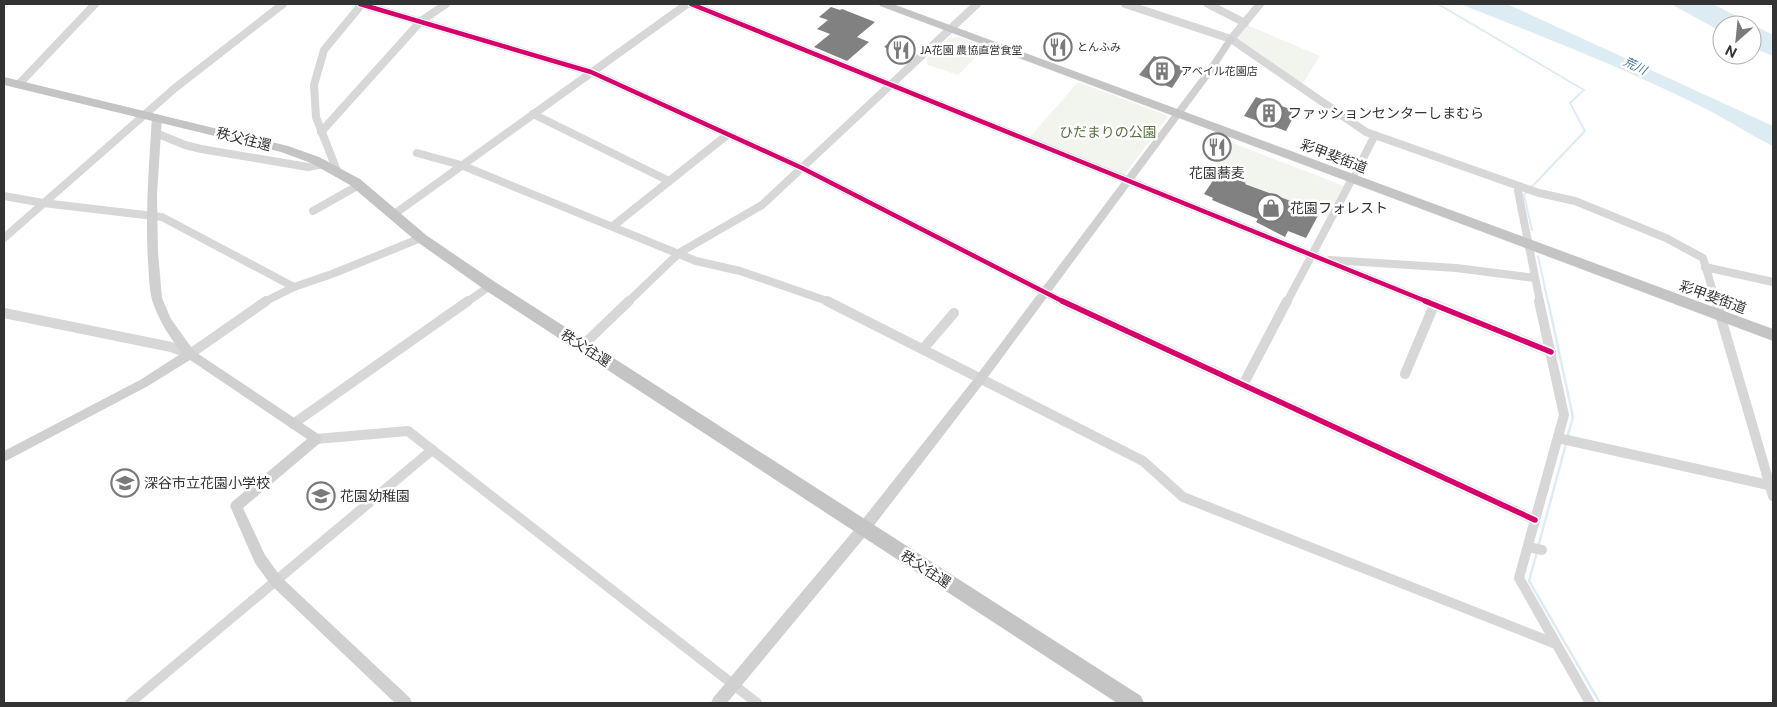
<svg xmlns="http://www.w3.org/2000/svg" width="1777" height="707" viewBox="0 0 1777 707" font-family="'Public Sans','Noto Sans JP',sans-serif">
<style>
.green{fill:#f1f5ed}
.water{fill:#ddebf3}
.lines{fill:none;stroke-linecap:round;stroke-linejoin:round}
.stream-far1{stroke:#ddebf3;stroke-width:2}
.stream{stroke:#ddebf3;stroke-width:2.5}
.building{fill:#818181}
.street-far1{stroke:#d7d7d7;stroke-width:8}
.street{stroke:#d7d7d7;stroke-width:10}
.secondary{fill:#d0d0d0;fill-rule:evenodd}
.highway{fill:#c4c4c4;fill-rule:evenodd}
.cycleway-far1-casing{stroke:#fff;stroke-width:7}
.cycleway-casing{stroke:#fff;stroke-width:9}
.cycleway-far1{stroke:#d6006c;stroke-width:4.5}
.cycleway{stroke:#d6006c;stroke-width:5.5}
.labels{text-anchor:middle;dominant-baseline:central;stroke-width:5;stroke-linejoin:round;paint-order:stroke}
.far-poi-label{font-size:11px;fill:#333;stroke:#fff;text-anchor:start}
.far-water-label{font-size:12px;font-style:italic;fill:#3f7597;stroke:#fff}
.poi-label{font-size:14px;fill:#333;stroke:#fff;text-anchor:start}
.park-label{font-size:14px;fill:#56703f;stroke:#fff}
.street-label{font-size:14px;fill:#333;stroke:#fff}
</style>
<rect width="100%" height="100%" fill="#fff"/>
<g class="green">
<polygon points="1247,25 1320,56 1302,85 1236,39"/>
<polygon points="959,37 986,47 958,75 928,65 926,59 949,38"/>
<polygon points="1078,82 1166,115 1167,118 1124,175 1031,139 1030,137"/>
<polygon points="1230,142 1344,186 1327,217 1226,175 1211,183 1203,180"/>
</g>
<g class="water">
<path d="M1460,4h47l266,122v20c-26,-13 -51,-30 -77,-42 -77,-38 -157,-69 -236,-100z"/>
<polygon points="1671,4 1713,4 1773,35 1773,56 1752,47 1752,25 1722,25 1722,32"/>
</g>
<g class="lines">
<g class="stream-far1">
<polyline points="1438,4 1584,90 1570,103 1585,131 1524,195 1532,230"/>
<polyline points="1538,256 1548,302"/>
</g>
<g class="stream">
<polyline points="1548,301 1573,417 1567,438"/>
<polyline points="1538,547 1566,444"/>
<polyline points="1537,552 1529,581 1600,703"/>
</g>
</g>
<g class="building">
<polygon points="831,7 840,10 842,9 875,22 857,37 869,42 847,61 814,47 830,34 817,29 828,20 819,17"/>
<polygon points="891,41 897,41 915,48 905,57 887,50 889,49 884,47"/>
<polygon points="1154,56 1185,68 1172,88 1139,75"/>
<polygon points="1256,97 1293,110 1290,116 1293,118 1286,131 1244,116"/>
<polygon points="1215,139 1226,143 1218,155 1207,151"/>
<polygon points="1218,173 1225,176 1226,175 1246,183 1245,184 1320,212 1306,238 1288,231 1285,237 1256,222 1258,219 1212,200 1213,198 1204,194"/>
</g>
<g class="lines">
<g class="street-far1">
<polyline points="360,4 591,72 802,168 1064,302"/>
<polyline points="691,4 1428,302"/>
<polyline points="1125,4 1231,39 1366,132 1539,193 1575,201 1666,238 1703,258 1716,302"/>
<polyline points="1208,4 1245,23"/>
<polyline points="1231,39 1260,4"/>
<polyline points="20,83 95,4"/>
<polyline points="533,114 669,181"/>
<polyline points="321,132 421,21 446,4"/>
<polyline points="156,133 185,145 201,149 308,167 324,164"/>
<polyline points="417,153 461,165 696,261 740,271 830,302"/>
<polyline points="337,171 316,117 314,85 324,50 362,4"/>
<polyline points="1356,172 1375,135"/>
<polyline points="1519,186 1518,191 1540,302"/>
<polyline points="4,196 43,203 162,217 294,287"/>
<polyline points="313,211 359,185"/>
<polyline points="393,215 687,4"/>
<polyline points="613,226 727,135"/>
<polyline points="4,238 175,88 283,4"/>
<polyline points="1330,260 1456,268 1535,278"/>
<polyline points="1705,267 1773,282"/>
<polyline points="264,302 294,287 332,274 421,238"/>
<polyline points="467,302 490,286"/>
<polyline points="628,302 679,253 762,205 977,4"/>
<polyline points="1287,302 1352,179"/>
</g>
<g class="street">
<polyline points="827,301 1143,461 1183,497 1556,644"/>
<polyline points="1062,301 1535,520"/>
<polyline points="1425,301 1551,352"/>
<polyline points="1539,301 1564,415 1519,578 1590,703"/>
<polyline points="1716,301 1773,496"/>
<polyline points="4,313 171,347 190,354 266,301"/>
<polyline points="582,346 629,301"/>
<polyline points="923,349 954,313"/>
<polyline points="1405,374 1434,305"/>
<polyline points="1243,385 1287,301"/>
<polyline points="293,424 468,301"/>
<polyline points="1558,438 1773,486"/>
<polyline points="316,439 408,431 757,703"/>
<polyline points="1528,547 1542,550"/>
<polyline points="130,703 432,450"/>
</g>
<g class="secondary">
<polygon points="1231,36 1235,39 1212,74 985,381 869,532 727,703 711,703 713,698 859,524 977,375 1206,70 1228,37"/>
<path d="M157,114l5,3 -5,77 1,58 4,46 9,21 23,32 126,84 2,4 -2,4 -77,65 22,47 16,22 129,121 2,5h-17l-124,-118 -16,-22 -25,-57 2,-4 75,-63 -117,-79 -42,26 -144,76v-11l136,-71 42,-27c-12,-15 -24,-34 -30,-53 -3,-12 -3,-25 -4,-38 -3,-48 1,-97 4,-145z"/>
</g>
<g class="highway">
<polygon points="879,4 893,4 1773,329 1773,341 880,6"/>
<polygon points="4,77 288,146 319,157 360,179 426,235 495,282 1141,696 1144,703 1117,703 485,290 416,241 350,185 311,163 281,152 4,85"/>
</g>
<g class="cycleway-far1-casing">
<g id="cycleway-far1">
<polyline points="360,4 591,72 802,168 1064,302"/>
<polyline points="691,4 1428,302"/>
</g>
</g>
<g class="cycleway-casing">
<g id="cycleway">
<polyline points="1062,301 1535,520"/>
<polyline points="1425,301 1551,352"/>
</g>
</g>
<use href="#cycleway-far1" class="cycleway-far1"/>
<use href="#cycleway" class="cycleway"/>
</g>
<defs>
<g id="restaurant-ring" transform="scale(1.4375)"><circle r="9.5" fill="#fff" stroke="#7a7a7a" stroke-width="1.5"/><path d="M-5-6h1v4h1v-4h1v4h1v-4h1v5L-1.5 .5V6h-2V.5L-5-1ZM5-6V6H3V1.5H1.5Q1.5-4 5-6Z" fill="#7a7a7a"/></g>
<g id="building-ring" transform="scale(1.4375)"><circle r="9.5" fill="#fff" stroke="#7a7a7a" stroke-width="1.5"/><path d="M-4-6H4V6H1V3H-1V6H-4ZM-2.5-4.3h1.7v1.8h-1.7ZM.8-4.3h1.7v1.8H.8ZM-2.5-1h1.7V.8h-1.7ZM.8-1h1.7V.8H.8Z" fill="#7a7a7a"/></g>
<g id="shop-ring" transform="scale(1.4375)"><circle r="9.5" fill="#fff" stroke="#7a7a7a" stroke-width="1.5"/><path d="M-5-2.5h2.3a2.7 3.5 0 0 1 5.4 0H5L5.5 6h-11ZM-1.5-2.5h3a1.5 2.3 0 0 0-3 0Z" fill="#7a7a7a"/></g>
<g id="school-ring" transform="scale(1.4375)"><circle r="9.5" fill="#fff" stroke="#7a7a7a" stroke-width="1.5"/><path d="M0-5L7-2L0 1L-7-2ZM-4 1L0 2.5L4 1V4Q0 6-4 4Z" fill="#7a7a7a"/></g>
</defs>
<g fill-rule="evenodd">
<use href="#restaurant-ring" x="1058" y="47"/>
<use href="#restaurant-ring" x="901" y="50"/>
<use href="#building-ring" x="1162" y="71"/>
<use href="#building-ring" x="1269" y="113"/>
<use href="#restaurant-ring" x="1217" y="147"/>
<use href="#shop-ring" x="1271" y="208"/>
<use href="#school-ring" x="125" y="483"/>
<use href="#school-ring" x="321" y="496"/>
</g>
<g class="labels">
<g class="far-poi-label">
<text x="1077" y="47">とんふみ</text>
<text x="920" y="50">JA花園 農協直営食堂</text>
<text x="1181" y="71">アベイル花園店</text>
</g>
<g class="far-water-label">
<text transform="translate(1635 66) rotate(26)">荒川</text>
</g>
<g class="poi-label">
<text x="1288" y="113">ファッションセンターしまむら</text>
<text x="1217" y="173" text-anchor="middle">花園蕎麦</text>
<text x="1290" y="208">花園フォレスト</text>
<text x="144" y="483">深谷市立花園小学校</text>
<text x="340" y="496">花園幼稚園</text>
</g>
<g class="park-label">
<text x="1108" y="132">ひだまりの公園</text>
</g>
<g class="street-label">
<text transform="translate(244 139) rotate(14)">秩父往還</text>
<text transform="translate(1334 156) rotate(21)">彩甲斐街道</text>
<text transform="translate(1713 297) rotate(20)">彩甲斐街道</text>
<text transform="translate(586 348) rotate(33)">秩父往還</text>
<text transform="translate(926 569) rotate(33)">秩父往還</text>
</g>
</g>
<rect width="1777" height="707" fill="none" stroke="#333333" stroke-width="10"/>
<g transform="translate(1737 40) rotate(207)"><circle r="24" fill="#ffffff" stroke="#adadad"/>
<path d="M0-4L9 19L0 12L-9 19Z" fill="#7a7a7a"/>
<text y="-8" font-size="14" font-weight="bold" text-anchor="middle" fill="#333333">N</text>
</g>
</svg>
